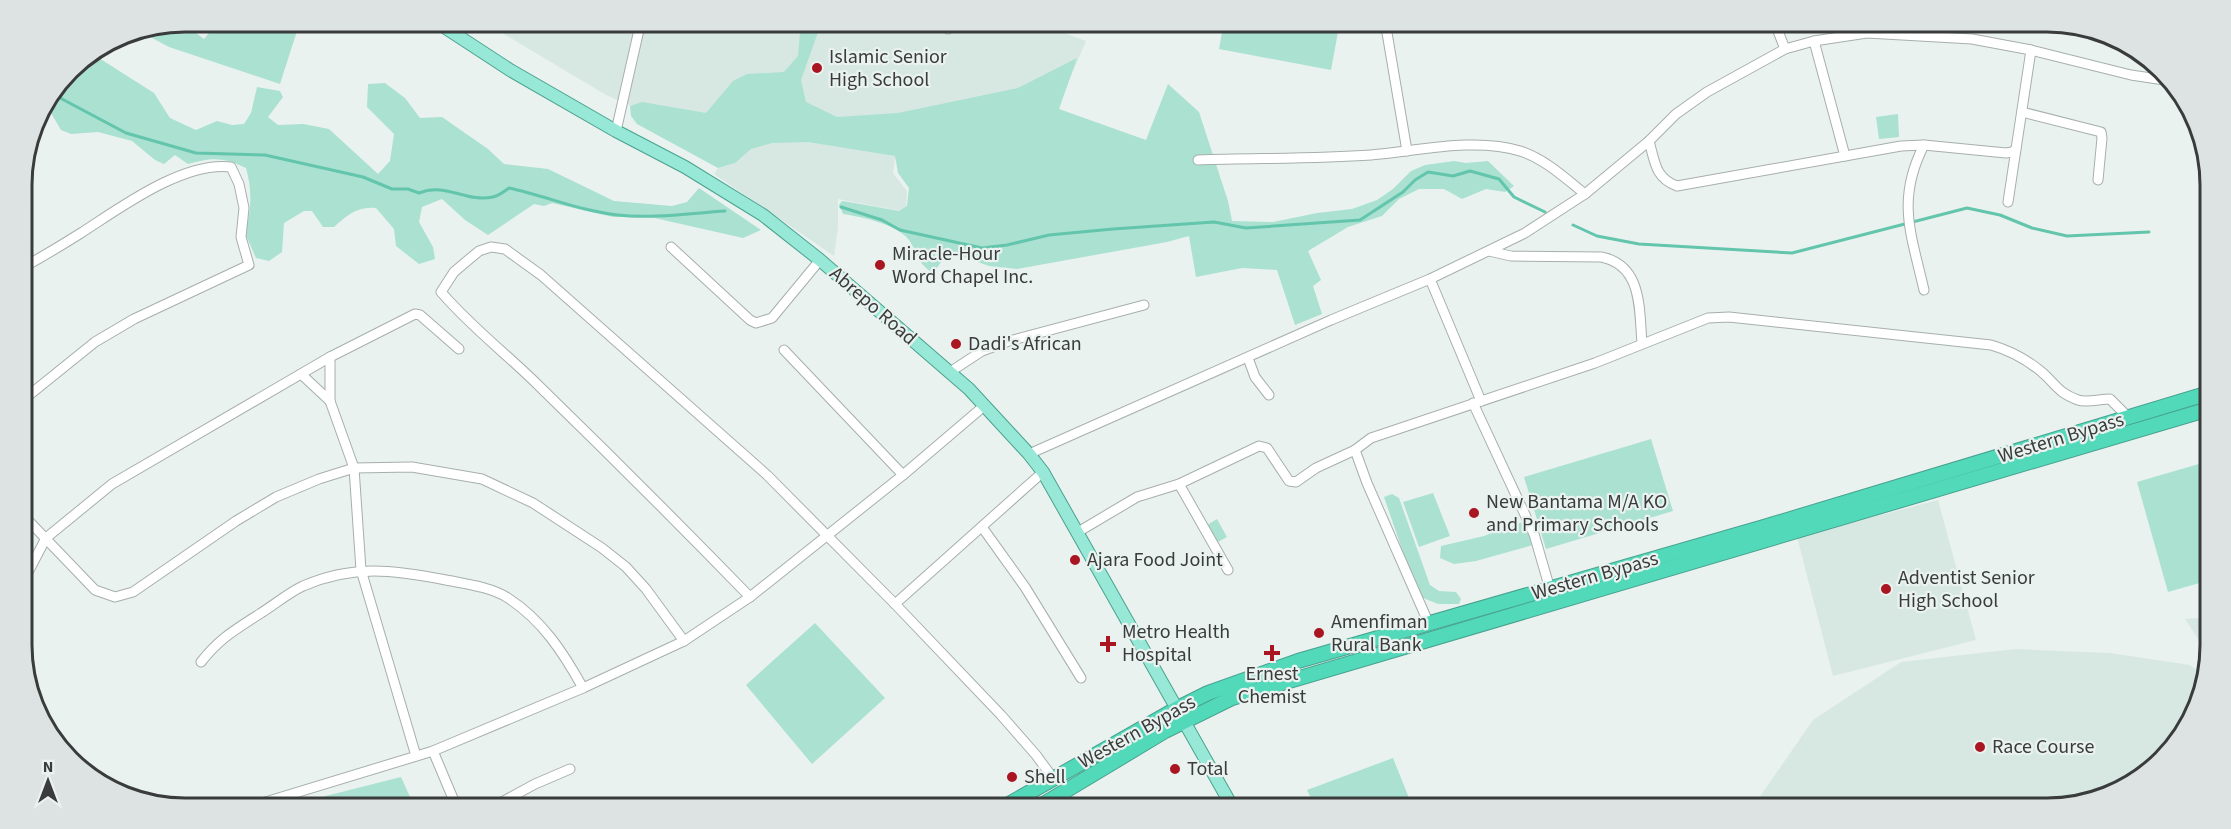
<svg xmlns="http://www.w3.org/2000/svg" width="2231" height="829" viewBox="0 0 2231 829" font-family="'Source Sans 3',sans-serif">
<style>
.built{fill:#d7e8e2}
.green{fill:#aae1d1}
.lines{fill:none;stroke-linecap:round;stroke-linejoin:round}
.stream{stroke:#63c5ac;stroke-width:3}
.minor-casing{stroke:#a7afac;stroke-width:11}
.major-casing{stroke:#49a28e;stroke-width:14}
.highway-casing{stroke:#49a28e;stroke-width:16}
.minor{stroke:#fff;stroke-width:9}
.major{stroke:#97e8d6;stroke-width:12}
.highway{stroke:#51d9ba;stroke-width:14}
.poi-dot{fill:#a91521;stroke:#eaf2f0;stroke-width:2}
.labels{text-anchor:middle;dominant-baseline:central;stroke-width:4.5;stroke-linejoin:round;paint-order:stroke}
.poi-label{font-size:20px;fill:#393c3b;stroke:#eaf2f0;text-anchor:start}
.street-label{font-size:20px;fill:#393c3b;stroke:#eaf2f0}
.rim{fill:none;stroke:#393c3b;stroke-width:3}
</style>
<rect width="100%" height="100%" fill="#eaf2f0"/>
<g class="built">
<polygon points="482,21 1032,21 1086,41 1032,167 914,162 895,159 893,173 907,191 906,212 838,199 838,228 834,256 714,174 718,168 735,163 636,108 606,95"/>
<polygon points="1938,500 1976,640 1833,676 1797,537"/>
<polygon points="2210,617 2210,644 2209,651 2203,646 2185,619"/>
<polygon points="2015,649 2110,653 2190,665 2205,677 2201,697 2146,774 2057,808 1752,808 1813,720 1901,662"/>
</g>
<g class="green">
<polygon points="219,21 299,21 294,27 297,31 280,84 169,47 137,30 181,22 204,39"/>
<path d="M801,21h21l-21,59 5,22 31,15 61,-4 120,-25 59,-30 -18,51 87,31 22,-56 31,28 29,89 4,20 41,1 44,-9 35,-4 25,-9 16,-11 18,-18 14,-6 29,-4 12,2 22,-2 26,25 -9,6 -19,-3 -24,10 -18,-10h-25l-20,10 -17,17 -34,11 -40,24 13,29 -8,6 9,28 -27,11 -18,-55 -35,-2 -46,9 -7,-41 -22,6 -150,27 -28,-3 -28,-10 -16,1 -9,12 -6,2c-15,-11 -12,-18 -21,-31 -12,-16 -47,-23 -66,-26l-4,-9 3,-4 7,1 50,9 8,-5 2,-18 -11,-15 -3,-17 -87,-14 -36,1 -21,6 -16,14 -17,5 -81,-44 -6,-8 -1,-10 12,-4 64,11 27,-32 14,-7 37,-2 14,-16z"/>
<polygon points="1224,21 1340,21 1331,70 1219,49"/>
<path d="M91,53l63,40 16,25 26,12 21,-9 15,4 12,-1 7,-11 6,-26 23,4 3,6 -15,20 10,8 25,-1 26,5 49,45 12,-13 4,-27 -27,-27 1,-23 17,-1 20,15 15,20 22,-1 46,32 16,15 44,5 66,32 58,5 15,-4 12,-14 62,42 -18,8 -93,-21h-37l-61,-14 -8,3 -10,-2 -46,31 -23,-15 -23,-21 -20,8 -3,15 14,25 2,12 -16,5 -23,-18 -2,-17 -18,-21c-18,-2 -29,7 -42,19h-11l-11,-16h-8l-20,12 -2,29 -13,9 -13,-3 -11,-25c7,-22 7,-44 1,-65 -23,-11 -33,-11 -58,-4l-13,-9 -11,9 -9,-4 -23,-19 -34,-9 -27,2 -10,-4 -16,-27 32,-41z"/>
<polygon points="1898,114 1899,137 1879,139 1876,117"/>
<polygon points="1651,439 1673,511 1546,549 1524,477"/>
<polygon points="2209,461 2210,580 2168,592 2137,482"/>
<polygon points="1433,493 1450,536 1419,547 1403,502"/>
<polygon points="1392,494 1399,498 1430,585 1439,591 1456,592 1461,599 1459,604 1438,604 1421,597 1413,581 1384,497"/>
<polygon points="1217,519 1227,537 1216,543 1207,525"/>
<path d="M1528,520c8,6 14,13 12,23l-64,18 -22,3 -14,-6 1,-12 43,-10z"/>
<polygon points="815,623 885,698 812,764 746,685"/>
<polygon points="1393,758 1413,808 1316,808 1307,790"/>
<polygon points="401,777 415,808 272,808 297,800 298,803"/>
</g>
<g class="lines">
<g class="stream">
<path d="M54,91l8,8 64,34 70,20 69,2 98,22 29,12h16l11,4c27,-11 48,10 74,4 5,-1 12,-6 16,-9 37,8 71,23 109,27 33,4 74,-2 107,-4"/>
<polyline points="841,207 882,220 900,230 982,248 1007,245 1049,235 1113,229 1214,222 1246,228 1360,220 1403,192 1415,180 1428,172 1453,176 1470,171 1499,179 1514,197 1545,212"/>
<polyline points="1573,225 1597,236 1639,244 1792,253 1967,208 2000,215 2032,228 2067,236 2149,232"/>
</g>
<g class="minor-casing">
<g id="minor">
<polyline points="930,21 948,29"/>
<polyline points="1385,21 1407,151"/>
<polyline points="1840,36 1840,21"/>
<polyline points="1814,41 1845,156"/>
<polyline points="1785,49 1814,41 1867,33 1972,39 2031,50 2131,75 2171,81"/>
<polyline points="2022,112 2101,132 2102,138 2098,180"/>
<polyline points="616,131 641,21"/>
<path d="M1649,141c6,21 6,37 28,45l224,-40 23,-1 82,8 6,-1 4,-3"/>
<path d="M1198,160c57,-2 116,-1 173,-5 47,-4 104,-18 149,-4 25,8 45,27 65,43"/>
<polyline points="2008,202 2031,50"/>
<polyline points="671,247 750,320 756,323 772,318 820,260"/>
<path d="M1489,251l22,5 90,1c42,8 38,53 41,86"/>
<path d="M22,268c20,-11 40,-23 59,-35 39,-25 102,-72 150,-66l8,17 5,24 -3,29 8,28 -115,54 -39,23 -72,58"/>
<polyline points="1430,279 1481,401"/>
<path d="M1924,290c-13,-57 -28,-90 0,-145"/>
<polyline points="784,350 903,475"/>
<polyline points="330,357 330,401 354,468 361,570 416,756"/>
<polyline points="1248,358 1255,377 1269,395"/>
<polyline points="950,372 982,351 1009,341 1144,305"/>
<polyline points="301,374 330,401"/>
<polyline points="1473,403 1534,534 1550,589"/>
<polyline points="1029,454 1331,320 1430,279 1525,233 1585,194 1649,141 1676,114 1707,92 1785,49 1774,21"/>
<polyline points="1179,484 1228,570"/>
<polyline points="23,515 95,590 115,597 133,592 236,521 276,497 319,479 354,468 412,467 482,479 533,503 602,548 626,567 646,589 684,641"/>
<polyline points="982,527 1025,587 1081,678"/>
<polyline points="1078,532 1137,497 1179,484 1259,446 1267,448 1289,481 1296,482 1316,468 1355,450"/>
<polyline points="24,580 46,538 112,484 330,357 415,314 420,315 459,349"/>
<path d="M750,597c-69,-71 -139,-141 -210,-210 -33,-33 -68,-59 -99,-95l13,-20 13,-11 12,-10 12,-4 14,2 36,26 226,200 128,129 106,111 35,40 17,23"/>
<polyline points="895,604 1043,472"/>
<path d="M1429,624l-62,-141 -12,-33 16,-12 224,-75 113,-45 21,-1 262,28c21,6 37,15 53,29 13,12 15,19 34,26 8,3 23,-1 32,-1l18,18"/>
<path d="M201,662c19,-24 34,-32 60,-49 13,-8 27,-20 42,-27 51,-22 91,-16 143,-6 20,4 45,7 62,18 34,22 55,54 75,90"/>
<polyline points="433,751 457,808"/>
<polyline points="1062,793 1071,808"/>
<polyline points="246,808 433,751 583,688 684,641 750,597 903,475 984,406"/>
<polyline points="491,808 535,784 570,769"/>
</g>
</g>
<g class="major-casing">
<polyline id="major" points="435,21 510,70 616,131 685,167 763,215 820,260 969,389 1029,454 1043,472 1233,808"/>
</g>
<g class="highway-casing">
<g id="highway">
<polyline points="1002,808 1176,709 1208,693 1298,661 1764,527 2209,393"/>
<polyline points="1037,808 1165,731 1232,698 2209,409"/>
</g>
</g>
<use href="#minor" class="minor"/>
<use href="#major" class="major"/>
<use href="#highway" class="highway"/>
</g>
<g class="poi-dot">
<circle cx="817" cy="68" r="6"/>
<circle cx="880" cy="265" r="6"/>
<circle cx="956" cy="344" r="6"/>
<circle cx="1474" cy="513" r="6"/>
<circle cx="1075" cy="560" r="6"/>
<circle cx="1886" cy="589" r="6"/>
<circle cx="1319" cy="633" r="6"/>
<path d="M1105 635h6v6h6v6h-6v6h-6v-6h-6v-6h6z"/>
<path d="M1269 644h6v6h6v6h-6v6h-6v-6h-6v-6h6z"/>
<circle cx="1980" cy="747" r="6"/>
<circle cx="1175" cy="769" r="6"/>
<circle cx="1012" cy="777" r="6"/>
</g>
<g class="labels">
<g class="poi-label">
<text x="829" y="57">Islamic Senior<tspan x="829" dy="23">High School</tspan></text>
<text x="892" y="254">Miracle-Hour<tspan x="892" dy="23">Word Chapel Inc.</tspan></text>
<text x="968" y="344">Dadi's African</text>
<text x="1486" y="502">New Bantama M/A KO<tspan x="1486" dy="23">and Primary Schools</tspan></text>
<text x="1087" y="560">Ajara Food Joint</text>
<text x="1898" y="578">Adventist Senior<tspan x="1898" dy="23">High School</tspan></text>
<text x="1331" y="622">Amenfiman<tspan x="1331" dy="23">Rural Bank</tspan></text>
<text x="1122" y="632">Metro Health<tspan x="1122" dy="23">Hospital</tspan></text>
<text x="1272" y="674" text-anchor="middle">Ernest<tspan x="1272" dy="23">Chemist</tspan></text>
<text x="1992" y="747">Race Course</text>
<text x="1187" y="769">Total</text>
<text x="1024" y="777">Shell</text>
</g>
<g class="street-label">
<text transform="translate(873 306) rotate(41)">Abrepo Road</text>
<text transform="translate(2061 438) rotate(-17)">Western Bypass</text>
<text transform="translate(1595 576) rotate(-16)">Western Bypass</text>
<text transform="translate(1137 732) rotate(-29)">Western Bypass</text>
</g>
</g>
<path d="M0 0H2231V829H0ZM185 32H2047A153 153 0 0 1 2200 185V645A153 153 0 0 1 2047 798H185A153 153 0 0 1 32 645V185A153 153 0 0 1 185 32Z" fill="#dce3e2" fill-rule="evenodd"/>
<path class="rim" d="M185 32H2047A153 153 0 0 1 2200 185V645A153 153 0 0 1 2047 798H185A153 153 0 0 1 32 645V185A153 153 0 0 1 185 32Z"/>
<g transform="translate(48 781)" stroke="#eaf2f0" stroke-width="4.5" paint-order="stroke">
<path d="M0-4.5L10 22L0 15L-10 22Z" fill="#393c3b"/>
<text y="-9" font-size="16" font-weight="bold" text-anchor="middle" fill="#393c3b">N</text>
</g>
</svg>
